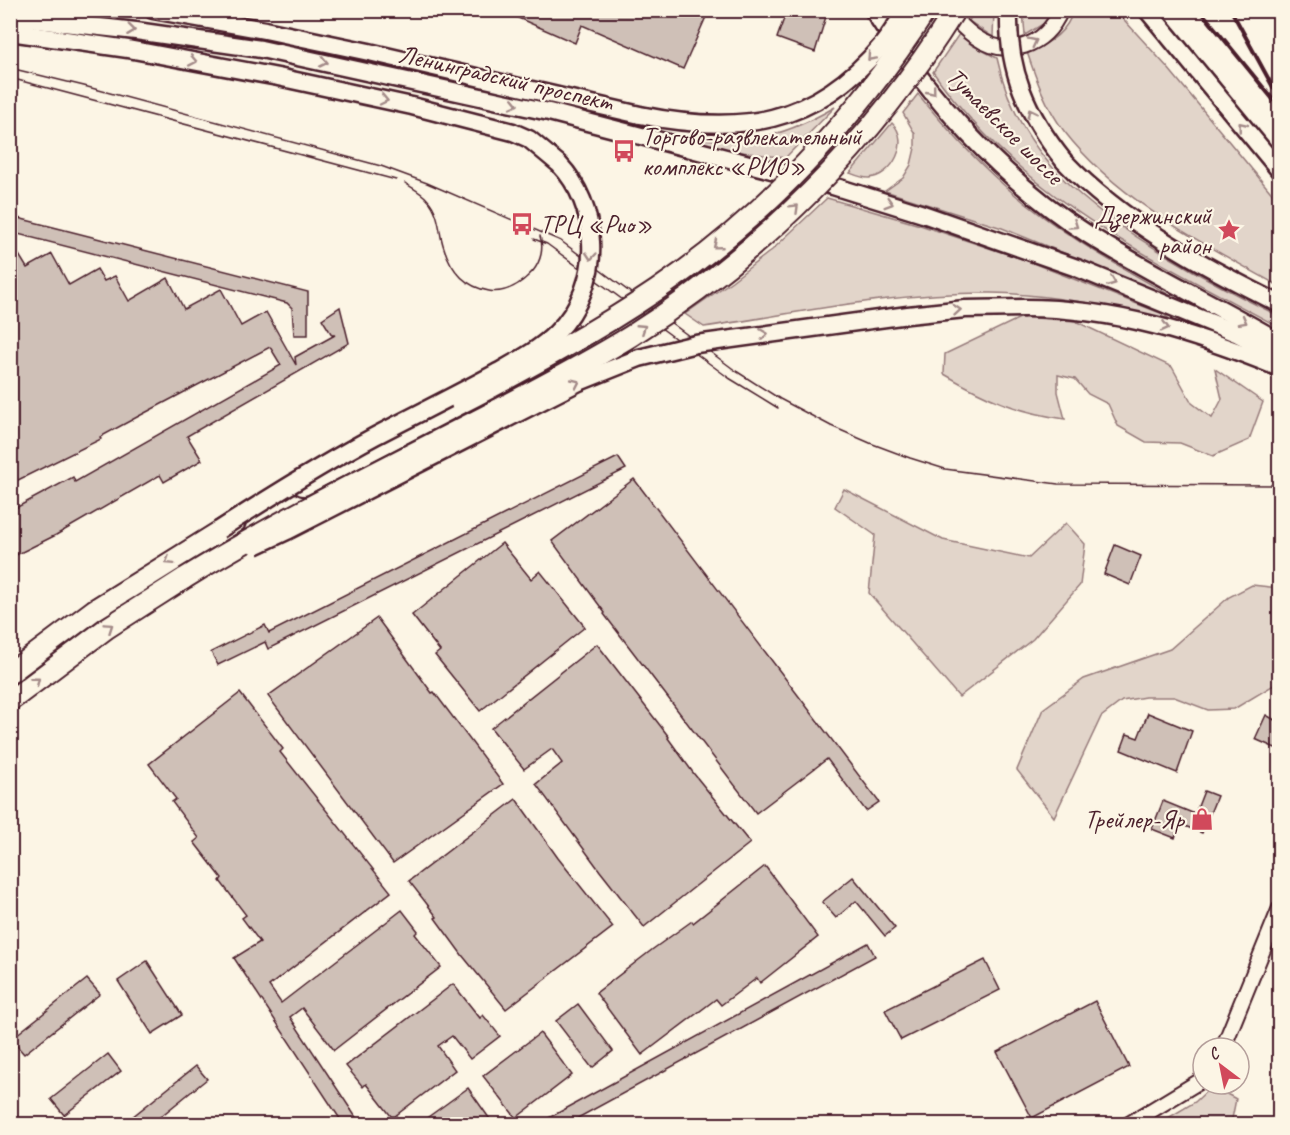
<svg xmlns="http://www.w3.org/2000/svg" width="1290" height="1135" viewBox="0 0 1290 1135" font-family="Caveat,sans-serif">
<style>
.green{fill:#e2d5ca;stroke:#967a7a;stroke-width:1.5}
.building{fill:#cfc0b7;stroke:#4a1f2b;stroke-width:1.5}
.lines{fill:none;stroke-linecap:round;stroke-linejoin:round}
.minor-casing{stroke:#4a1f2b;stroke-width:18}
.major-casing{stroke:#4a1f2b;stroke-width:21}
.highway-casing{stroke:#4a1f2b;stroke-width:24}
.minor{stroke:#fcf5e5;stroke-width:14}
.major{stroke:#fcf5e5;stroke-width:16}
.highway{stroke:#fcf5e5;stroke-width:20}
.tram{stroke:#4a1f2b;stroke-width:1.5}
.rail{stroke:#4a1f2b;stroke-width:4}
.major-bridge-casing{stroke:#4a1f2b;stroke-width:21;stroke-linecap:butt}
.highway-bridge-casing{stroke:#4a1f2b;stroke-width:24;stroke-linecap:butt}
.major-bridge{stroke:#fcf5e5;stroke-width:16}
.highway-bridge{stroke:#fcf5e5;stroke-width:20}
.oneway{stroke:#a38a88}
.labels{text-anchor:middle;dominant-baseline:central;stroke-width:4.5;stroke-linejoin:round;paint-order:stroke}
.street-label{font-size:26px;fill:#4a1f2b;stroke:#fcf5e5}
.poi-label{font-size:26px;fill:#4a1f2b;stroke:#fcf5e5;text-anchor:start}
</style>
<rect width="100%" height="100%" fill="#fcf5e5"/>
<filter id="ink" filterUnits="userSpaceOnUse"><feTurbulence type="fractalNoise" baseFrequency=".0167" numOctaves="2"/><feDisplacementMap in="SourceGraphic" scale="12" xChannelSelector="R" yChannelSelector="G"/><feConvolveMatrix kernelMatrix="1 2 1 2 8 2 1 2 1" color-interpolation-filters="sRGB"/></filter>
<g filter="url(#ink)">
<g class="green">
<polygon points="974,11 994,11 993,37 969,21"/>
<polygon points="1023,11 1023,10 1052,11 1043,24 1025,35"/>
<path d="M1073,11h43l52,57 111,134v84c-75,-42 -161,-85 -215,-155 -18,-24 -28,-52 -37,-79 20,-7 40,-19 46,-41z"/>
<path d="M959,34l13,11 25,13c20,97 93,153 174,200 35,21 71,40 108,58v11c-133,-72 -255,-127 -346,-255z"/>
<path d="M918,94c27,33 56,65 88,93 51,45 111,78 169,111l-173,-70 -117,-37 18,-13 8,-13 4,-17v-14l-12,-21z"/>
<path d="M835,107l-50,51 -65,-9 -48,-13c69,9 103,6 163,-29z"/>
<path d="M892,123c19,18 1,53 -23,55 -7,0 -14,-3 -19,-5z"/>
<path d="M827,198l93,27 105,35 138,54 9,7c-60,-14 -119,-27 -181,-28 -96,-1 -192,20 -287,34l-19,-13 47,-33 40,-31z"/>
<path d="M1022,317l53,4 97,46 20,36 20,15 10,-19 -7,-30 48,33 -14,38 -36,16 -33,-13 -34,-1 -28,-16 -10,-22 -20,-10 -13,-15 -17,-4v17l7,27c-48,-7 -78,-20 -121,-45l1,-20z"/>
<polygon points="844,489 943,540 1029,558 1066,523 1085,544 1080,585 1033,639 959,697 869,593 875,535 835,507"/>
<polygon points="1252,585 1279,588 1279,682 1234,709 1208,710 1174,697 1145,697 1122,701 1101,717 1054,817 1017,770 1043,709 1084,679 1170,649 1229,597"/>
<polygon points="1212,1086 1236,1099 1232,1119 1212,1124 1158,1124 1195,1102"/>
</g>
<g class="building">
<polygon points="500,10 709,10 683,69 582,25 575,43"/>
<polygon points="787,10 828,10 815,52 777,38"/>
<polygon points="10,216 308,292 308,335 294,335 292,308 287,303 10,232"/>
<polygon points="10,240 27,268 52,254 69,285 97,269 104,281 115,276 129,301 168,278 184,309 221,289 241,326 266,312 296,365 295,357 335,335 332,335 322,319 340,307 349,343 187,436 202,460 164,482 160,475 56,535 10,558 10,511 73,477 75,482 281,365 270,347 139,416 100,437 101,439 10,484"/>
<polygon points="618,457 626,469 268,649 265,642 218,665 211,652 265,625 269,633"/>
<polygon points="634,479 879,802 866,811 827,759 756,813 604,614 605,613 552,541"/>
<polygon points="502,543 531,579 540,571 585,627 480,711 435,655 440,651 412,615"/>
<polygon points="1115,545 1141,556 1130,585 1104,574"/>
<polygon points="377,618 432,693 434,692 503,784 393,863 268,696"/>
<polygon points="597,644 669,737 668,738 694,774 750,843 644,927 600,871 536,784 562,763 552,749 524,769 491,728"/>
<polygon points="240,693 283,749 280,752 391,892 269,986 281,1003 402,910 418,931 415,934 441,967 334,1050 302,1008 290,1017 361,1125 344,1125 234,958 260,942 242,918 246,915 220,881 222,878 194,842 199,838 172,802 176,799 149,764"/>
<polygon points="1148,713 1192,731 1177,773 1121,750 1127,734 1138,738"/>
<polygon points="1266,715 1280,723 1280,750 1255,739"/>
<polygon points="1204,791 1217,796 1202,833 1180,824 1175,838 1152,829 1163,801 1195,814"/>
<polygon points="516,799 558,858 613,927 506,1009 462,955 435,918 437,917 409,881"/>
<polygon points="765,866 818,937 760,983 757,978 721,1005 716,999 642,1055 596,993 653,949 692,921 693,923"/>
<polygon points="853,877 895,928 885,936 856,901 836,918 822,902"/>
<polygon points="868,943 875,956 565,1125 536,1125"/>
<polygon points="985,960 1000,990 901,1040 885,1010"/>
<polygon points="147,961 182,1015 152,1034 118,981"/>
<polygon points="87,979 100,994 24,1054 11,1039"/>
<polygon points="453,984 480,1018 483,1015 500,1036 470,1059 452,1036 438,1046 455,1070 395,1116 391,1116 366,1084 363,1087 346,1066"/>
<polygon points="1095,1001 1129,1067 1032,1118 997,1052"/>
<polygon points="578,1004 613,1051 592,1068 556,1021"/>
<polygon points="540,1033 572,1075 516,1118 483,1076"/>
<polygon points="108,1054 121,1071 64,1115 51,1099"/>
<polygon points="196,1066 207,1079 150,1125 122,1125"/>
<polygon points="468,1088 494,1125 417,1125 446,1104"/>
</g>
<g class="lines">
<g class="minor-casing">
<g id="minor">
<path d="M947,10c8,9 17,19 27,26 34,24 71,11 87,-26"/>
<polyline points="1223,1048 1280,908"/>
<polyline points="1129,1124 1200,1081 1203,1077"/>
</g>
</g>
<g class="major-casing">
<g id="major">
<polyline points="153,10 265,30 369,52 640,115"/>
<path d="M873,10c55,87 129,170 216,225 62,39 128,70 191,107"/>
<polyline points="1147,10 1280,171"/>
<polyline points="10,17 136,31 261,49 549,112 833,186 923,214 1077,268 1236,333 1280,356"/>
<polyline points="10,32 128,49 278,77 412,106 513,132 529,139 559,164"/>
<path d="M1064,161c59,62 139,105 216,143"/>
<path d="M1024,308c91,0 172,26 256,60"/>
</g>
</g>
<g class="highway-casing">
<g id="highway">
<polyline points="303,485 461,403"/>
<polyline points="10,673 94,610 235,522"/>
<polyline points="10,701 107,628 185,578"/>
</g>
</g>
<use href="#minor" class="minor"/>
<use href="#major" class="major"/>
<use href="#highway" class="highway"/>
<g class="tram">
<polyline points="10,68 84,86 381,166 427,183 561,241 736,371 780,399 831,426 870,443 910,458 945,469 1058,484 1280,485"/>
<polyline points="10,78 396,180"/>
<path d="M405,183c7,5 17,10 22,16 10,10 12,26 14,38 6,27 20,49 48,54 17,3 33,-8 44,-20 8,-10 11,-23 7,-35"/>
<polyline points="534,239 547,244 729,378 778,408"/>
</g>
<g class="rail">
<polyline points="1200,10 1280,108"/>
<polyline points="1231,10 1274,89"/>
</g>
<g class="major-bridge-casing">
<g id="major-bridge">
<path d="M1009,10c-2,60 18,105 55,151"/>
<path d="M640,115c99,20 174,11 242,-70 9,-11 16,-23 24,-35"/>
<path d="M219,530c51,-33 102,-65 156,-94 40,-21 81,-41 121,-63 21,-12 43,-23 60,-40 24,-23 37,-59 35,-91 -1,-29 -12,-57 -32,-78"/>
<polyline points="255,546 287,531 579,382 639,358 696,344 908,315 965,309 1024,308"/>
</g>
</g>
<g class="highway-bridge-casing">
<g id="highway-bridge">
<path d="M461,403c67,-35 134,-71 196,-113 107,-73 199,-171 269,-280"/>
<path d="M185,578c97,-60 200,-110 301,-162 49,-26 98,-51 145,-80 131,-83 242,-194 324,-326"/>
</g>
</g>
<use href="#major-bridge" class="major-bridge"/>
<use href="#highway-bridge" class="highway-bridge"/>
</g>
<defs><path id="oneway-chevron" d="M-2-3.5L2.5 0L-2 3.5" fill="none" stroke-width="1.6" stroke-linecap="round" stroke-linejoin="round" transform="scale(1.5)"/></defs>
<g class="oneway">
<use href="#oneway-chevron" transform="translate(131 30) rotate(7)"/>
<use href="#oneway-chevron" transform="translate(1033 42) rotate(-27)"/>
<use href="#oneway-chevron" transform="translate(871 57) rotate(133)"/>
<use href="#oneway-chevron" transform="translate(193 61) rotate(11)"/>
<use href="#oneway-chevron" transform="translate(324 62) rotate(12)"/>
<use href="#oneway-chevron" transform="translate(932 91) rotate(51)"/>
<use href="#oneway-chevron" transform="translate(384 100) rotate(12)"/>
<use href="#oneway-chevron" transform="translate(514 104) rotate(13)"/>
<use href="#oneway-chevron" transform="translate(1031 113) rotate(-117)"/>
<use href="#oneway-chevron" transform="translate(1242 126) rotate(-129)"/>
<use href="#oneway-chevron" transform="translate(889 203) rotate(17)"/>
<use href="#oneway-chevron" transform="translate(795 208) rotate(-44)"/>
<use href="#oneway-chevron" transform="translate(1074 225) rotate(34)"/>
<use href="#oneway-chevron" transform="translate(717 245) rotate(141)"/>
<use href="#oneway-chevron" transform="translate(591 256) rotate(95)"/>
<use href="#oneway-chevron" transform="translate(1112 282) rotate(22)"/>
<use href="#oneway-chevron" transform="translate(957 310) rotate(-5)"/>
<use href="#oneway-chevron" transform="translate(1243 321) rotate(29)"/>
<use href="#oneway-chevron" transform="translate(1165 327) rotate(14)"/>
<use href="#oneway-chevron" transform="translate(642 328) rotate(-33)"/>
<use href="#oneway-chevron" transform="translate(764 334) rotate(-8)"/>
<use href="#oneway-chevron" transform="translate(576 383) rotate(-25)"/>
<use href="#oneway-chevron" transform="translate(169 561) rotate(148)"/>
<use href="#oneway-chevron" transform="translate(109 627) rotate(-34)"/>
<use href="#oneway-chevron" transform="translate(36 681) rotate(-38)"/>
</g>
</g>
<defs>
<g id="bus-bare" transform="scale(1.8)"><path d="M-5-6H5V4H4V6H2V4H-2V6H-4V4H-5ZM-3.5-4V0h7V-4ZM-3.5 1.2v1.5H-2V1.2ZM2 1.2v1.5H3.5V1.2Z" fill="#d1495b" stroke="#fcf5e5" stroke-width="2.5" paint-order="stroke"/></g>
<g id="sight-bare" transform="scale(1.8)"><path d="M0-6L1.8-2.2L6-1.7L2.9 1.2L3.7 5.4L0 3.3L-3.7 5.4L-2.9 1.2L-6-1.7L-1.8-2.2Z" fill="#d1495b" stroke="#fcf5e5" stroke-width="2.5" paint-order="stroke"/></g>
<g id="shop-bare" transform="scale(1.8)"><path d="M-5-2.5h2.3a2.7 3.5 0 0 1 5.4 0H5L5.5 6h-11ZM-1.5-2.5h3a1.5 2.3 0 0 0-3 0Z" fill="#d1495b" stroke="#fcf5e5" stroke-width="2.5" paint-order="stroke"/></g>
</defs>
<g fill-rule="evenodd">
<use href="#bus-bare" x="624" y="151"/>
<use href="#bus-bare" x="522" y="224"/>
<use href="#sight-bare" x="1229" y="230"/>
<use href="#shop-bare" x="1202" y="819"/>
</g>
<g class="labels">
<g class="street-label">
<text transform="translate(506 78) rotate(13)">Ленинградский проспект</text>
<text transform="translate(1005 126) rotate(45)">Тутаевское шоссе</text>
</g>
<g class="poi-label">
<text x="642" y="136">Торгово-развлекательный<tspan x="642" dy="30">комплекс «РИО»</tspan></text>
<text x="1211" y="215" text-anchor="end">Дзержинский<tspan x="1211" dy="30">район</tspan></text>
<text x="540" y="224">ТРЦ «Рио»</text>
<text x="1184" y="819" text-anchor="end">Трейлер-Яр</text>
</g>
</g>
<rect width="1290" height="1135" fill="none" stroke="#fcf5e5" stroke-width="36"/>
<rect x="18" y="18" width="1254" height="1099" fill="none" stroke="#4a1f2b" stroke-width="2" filter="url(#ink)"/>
<g transform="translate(1221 1066) rotate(328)"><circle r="28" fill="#fcf5e5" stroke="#b59f9b" stroke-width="1.5"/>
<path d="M0-4.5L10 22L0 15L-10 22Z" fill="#d1495b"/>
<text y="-9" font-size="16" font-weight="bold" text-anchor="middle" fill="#4a1f2b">С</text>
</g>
</svg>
